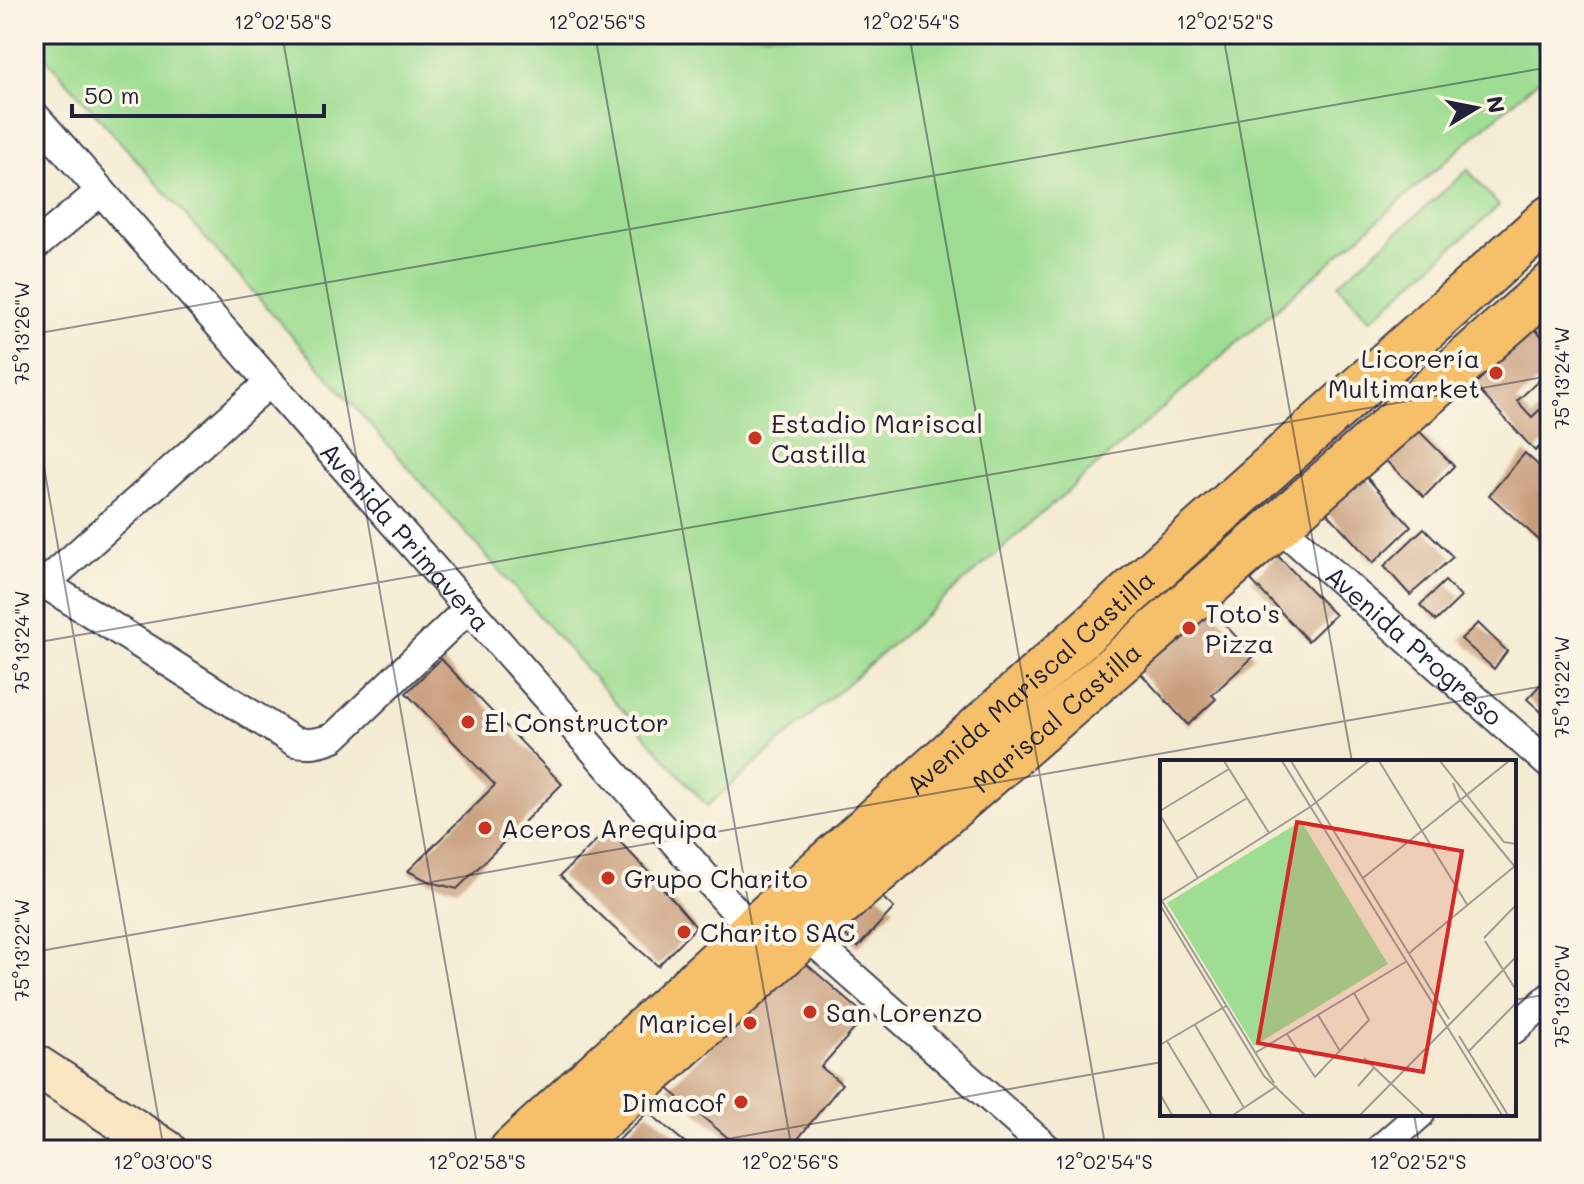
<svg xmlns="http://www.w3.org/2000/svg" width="1584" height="1184" viewBox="0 0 1584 1184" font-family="Mali,sans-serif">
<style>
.green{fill:#9edd92;stroke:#608066;stroke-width:2}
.building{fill:#c99e7d}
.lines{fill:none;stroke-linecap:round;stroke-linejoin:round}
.street-casing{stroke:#424052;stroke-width:32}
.secondary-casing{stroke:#424052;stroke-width:44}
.highway-casing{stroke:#424052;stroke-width:48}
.street{stroke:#fff;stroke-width:28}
.secondary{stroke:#fbe6c4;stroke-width:40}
.highway{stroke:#f6c06b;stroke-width:44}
.ticks{fill:none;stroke:#22223b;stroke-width:2;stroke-opacity:0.45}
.poi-dot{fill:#c8321e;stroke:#fcf5e5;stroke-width:3}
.labels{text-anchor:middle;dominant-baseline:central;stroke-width:8;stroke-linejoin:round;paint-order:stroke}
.poi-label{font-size:26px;fill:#22223b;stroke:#fcf5e5;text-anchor:start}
.street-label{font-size:26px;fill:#22223b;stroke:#fcf5e5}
.inset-road{fill:none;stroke:#a09b96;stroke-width:2}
.view{fill:#d62828;fill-opacity:0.15;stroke:#d62828;stroke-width:4}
.inset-edge{fill:none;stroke:#22223b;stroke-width:4}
.neatline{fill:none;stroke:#22223b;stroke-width:3}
.ticks-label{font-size:20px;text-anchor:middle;fill:#22223b}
</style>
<rect width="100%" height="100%" fill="#fcf5e5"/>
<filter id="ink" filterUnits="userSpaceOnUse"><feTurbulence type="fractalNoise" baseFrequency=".0125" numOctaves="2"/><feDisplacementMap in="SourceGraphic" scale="16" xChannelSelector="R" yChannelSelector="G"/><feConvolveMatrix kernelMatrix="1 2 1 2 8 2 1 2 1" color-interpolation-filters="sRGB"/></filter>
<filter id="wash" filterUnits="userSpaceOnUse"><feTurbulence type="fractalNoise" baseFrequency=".006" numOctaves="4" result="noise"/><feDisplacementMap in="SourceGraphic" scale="32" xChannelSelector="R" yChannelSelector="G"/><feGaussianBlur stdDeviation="1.8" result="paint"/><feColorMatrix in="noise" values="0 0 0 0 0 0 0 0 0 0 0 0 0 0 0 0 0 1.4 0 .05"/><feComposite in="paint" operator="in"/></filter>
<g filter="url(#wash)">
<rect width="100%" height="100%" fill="#f4ebd2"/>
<g class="green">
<polygon points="34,34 1550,34 1550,70 707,806 34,44"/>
<polygon points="1468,170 1499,206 1370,320 1338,284"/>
</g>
<g id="blocks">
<g class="building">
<polygon points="1534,328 1550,345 1550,370 1517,401 1532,417 1550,400 1550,437 1535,451 1474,385"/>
<polygon points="1415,427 1454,466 1424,497 1384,459"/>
<polygon points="1525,453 1550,476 1550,550 1489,495"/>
<polygon points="1361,471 1411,527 1373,563 1322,507"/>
<polygon points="1424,528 1453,557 1410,595 1384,566"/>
<polygon points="1277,555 1335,615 1308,641 1251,580"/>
<polygon points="1445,581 1461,597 1436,621 1420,605"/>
<polygon points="1204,602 1254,656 1212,695 1216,699 1188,725 1135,667"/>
<polygon points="1478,623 1507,651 1494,669 1461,639"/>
<polygon points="441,659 562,784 457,889 430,882 408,871 495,785 406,693"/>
<polygon points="1550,674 1550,720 1527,699"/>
<polygon points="608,829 655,879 696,927 658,966 612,926 560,876"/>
<polygon points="870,886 894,908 858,947 834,924"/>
<polygon points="803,961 866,1016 821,1067 842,1084 789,1150 743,1150 667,1088"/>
<polygon points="648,1112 694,1150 615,1150 611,1147"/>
<polygon points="428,1143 434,1150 393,1150 397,1147"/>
</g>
</g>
</g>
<g filter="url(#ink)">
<use href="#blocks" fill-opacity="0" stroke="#424052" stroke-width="2"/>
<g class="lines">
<g class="street-casing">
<g id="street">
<path id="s1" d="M34,115l727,825"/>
<polyline points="34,247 101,191"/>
<path id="s2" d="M1278,525l272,240"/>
<path d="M34,577l261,165c15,2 25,1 39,-5l135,-129"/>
<polyline points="44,584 270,382"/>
<polyline points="795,925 1049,1150"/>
<polyline points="1514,1029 1550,997"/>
<polyline points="1379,1150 1420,1114"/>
</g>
</g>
<g class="secondary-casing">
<polyline id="secondary" points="34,1064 166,1150"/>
</g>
<g class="highway-casing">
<g id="highway">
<path id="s3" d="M512,1150l240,-220 798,-712"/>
<path id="s4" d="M566,1150l240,-216 472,-409 272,-239"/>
</g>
</g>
<use href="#street" class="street"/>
<use href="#secondary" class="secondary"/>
<use href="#highway" class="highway"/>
</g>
</g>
<path class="ticks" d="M282,34l196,1116M595,34l197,1116M909,34l197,1116M1223,34l129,728M1537,34l13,73M34,334l1516,-267M34,410l130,740M34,643l1516,-267M34,952l1516,-267M1514,1000l36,-6M1414,1114l6,36M665,1150l497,-88"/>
<g class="poi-dot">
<circle cx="1496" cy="373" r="8"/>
<circle cx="755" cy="438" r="8"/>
<circle cx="1189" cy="628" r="8"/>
<circle cx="468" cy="722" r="8"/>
<circle cx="485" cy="828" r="8"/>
<circle cx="608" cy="878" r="8"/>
<circle cx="684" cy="932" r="8"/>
<circle cx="810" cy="1012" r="8"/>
<circle cx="750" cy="1023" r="8"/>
<circle cx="741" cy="1102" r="8"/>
</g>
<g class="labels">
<g class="poi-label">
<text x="1480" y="358" text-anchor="end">Licorería<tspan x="1480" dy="30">Multimarket</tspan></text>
<text x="771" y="423">Estadio Mariscal<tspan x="771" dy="30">Castilla</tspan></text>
<text x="1205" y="613">Toto's<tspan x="1205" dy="30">Pizza</tspan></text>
<text x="484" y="722">El Constructor</text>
<text x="501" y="828">Aceros Arequipa</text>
<text x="624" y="878">Grupo Charito</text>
<text x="700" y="932">Charito SAC</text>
<text x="826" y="1012">San Lorenzo</text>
<text x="734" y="1023" text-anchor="end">Maricel</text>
<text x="725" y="1102" text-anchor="end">Dimacof</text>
</g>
<g class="street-label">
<text stroke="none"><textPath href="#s1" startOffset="562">Avenida Primavera</textPath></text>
<text stroke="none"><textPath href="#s2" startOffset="182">Avenida Progreso</textPath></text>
<text stroke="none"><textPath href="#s3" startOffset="698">Avenida Mariscal Castilla</textPath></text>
<text stroke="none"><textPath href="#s4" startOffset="654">Mariscal Castilla</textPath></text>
</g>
</g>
<g transform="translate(1160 760)">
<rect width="356" height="356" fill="#f4ebd2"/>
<path d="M141,61l87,143 -134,82 -87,-143z" fill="#9edd92"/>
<path class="inset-road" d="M64,1l45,72M122,1l220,354M131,1l158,258M219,1l89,145M280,1l64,81 12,2M293,23l7,17 55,67M0,51l69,-42M0,55l38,63M16,82l71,-44M203,118l146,-117M2,141l112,182M0,142l150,-95 59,-46M0,145l104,171 41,39M324,178l32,-33M325,181l31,49M248,194l107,-88M158,255l22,36M35,265l49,83M127,274l28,43 54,-57 -15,-27M299,276l49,79M7,281l45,74M0,285l66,-39M309,291l47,-48M95,293l152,-92M204,298l60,57M198,326l16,-18M0,334l12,21M73,355l44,-29M200,355l156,-158"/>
<path class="view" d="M137,62l165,29 -39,221 -165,-29z"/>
<rect width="356" height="356" class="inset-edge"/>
</g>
<rect width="1584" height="1184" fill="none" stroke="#fcf5e5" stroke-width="88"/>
<g transform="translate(1476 108) rotate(80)" stroke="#fcf5e5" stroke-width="6" paint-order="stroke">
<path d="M0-6L14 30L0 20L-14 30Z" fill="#22223b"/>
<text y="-12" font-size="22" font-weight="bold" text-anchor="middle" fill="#22223b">N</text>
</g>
<path d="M72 104v12h252v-12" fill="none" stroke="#22223b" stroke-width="4"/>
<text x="84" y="104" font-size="24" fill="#22223b" stroke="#fcf5e5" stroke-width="6" paint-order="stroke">50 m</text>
<rect x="44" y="44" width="1496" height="1096" class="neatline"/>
<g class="ticks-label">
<text x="283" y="29">12°02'58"S</text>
<text x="597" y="29">12°02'56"S</text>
<text x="911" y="29">12°02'54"S</text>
<text x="1225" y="29">12°02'52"S</text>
<text transform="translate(22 333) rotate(-90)" y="7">75°13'26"W</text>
<text transform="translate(1562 378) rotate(-90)" y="7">75°13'24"W</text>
<text transform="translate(22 642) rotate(-90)" y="7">75°13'24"W</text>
<text transform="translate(1562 687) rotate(-90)" y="7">75°13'22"W</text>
<text transform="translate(22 950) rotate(-90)" y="7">75°13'22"W</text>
<text transform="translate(1562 996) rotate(-90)" y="7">75°13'20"W</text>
<text x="163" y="1169">12°03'00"S</text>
<text x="477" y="1169">12°02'58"S</text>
<text x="790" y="1169">12°02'56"S</text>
<text x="1104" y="1169">12°02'54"S</text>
<text x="1418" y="1169">12°02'52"S</text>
</g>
</svg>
